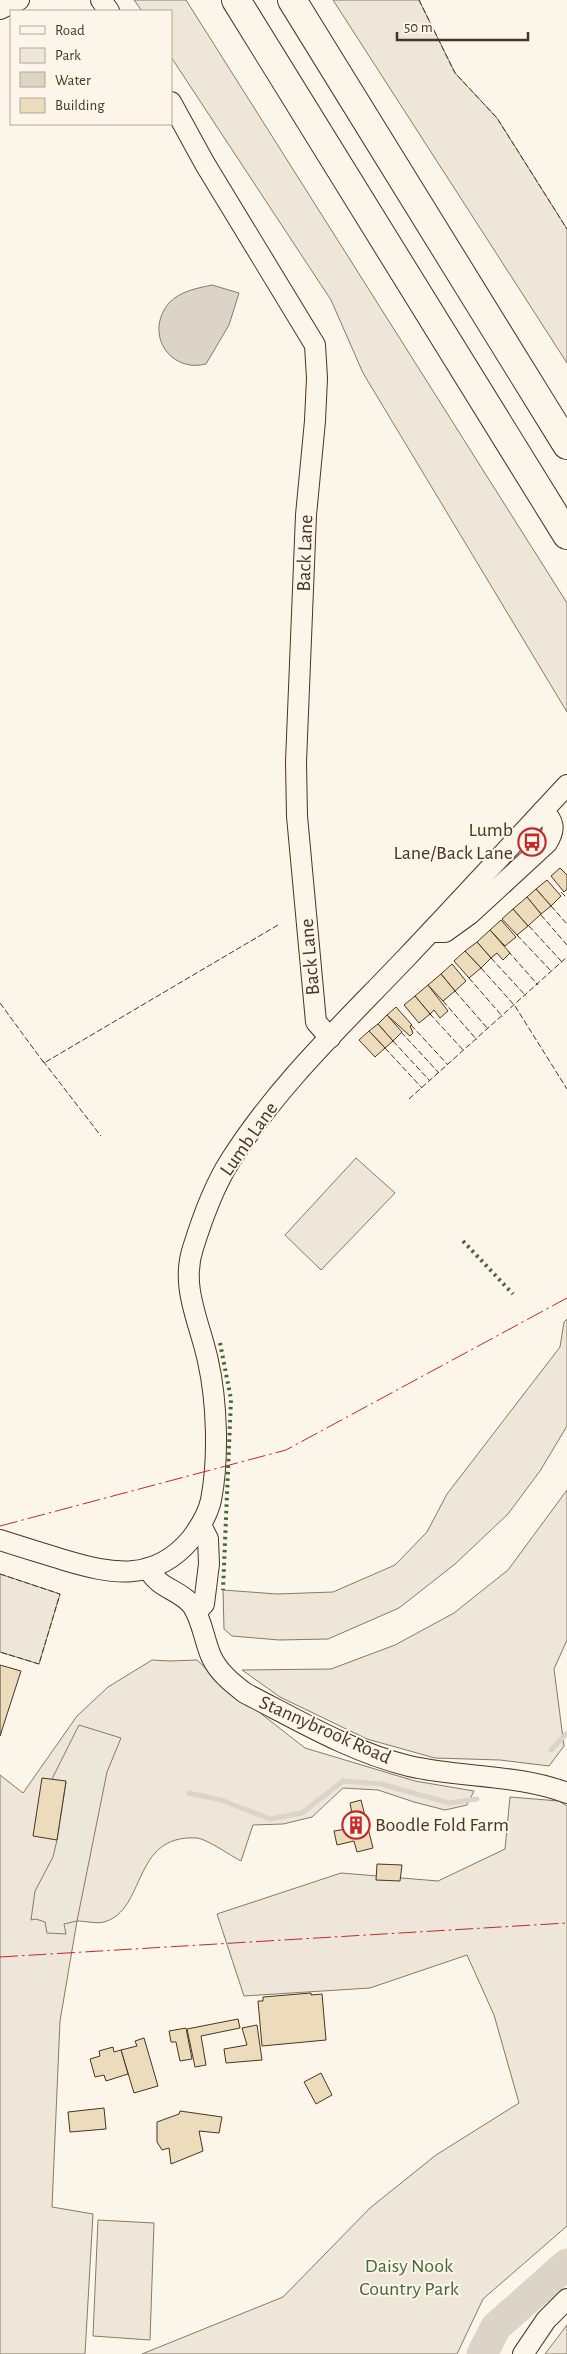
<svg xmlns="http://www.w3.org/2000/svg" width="567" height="2354" viewBox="0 0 567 2354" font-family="'Alegreya Sans',sans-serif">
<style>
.green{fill:#ede6d9;stroke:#887966}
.parking{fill:#ede7d9;stroke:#887966}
.water{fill:#dcd4c6;stroke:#887966}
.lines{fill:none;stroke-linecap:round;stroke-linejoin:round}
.stream{stroke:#dcd4c6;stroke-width:5}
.river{stroke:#dcd4c6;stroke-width:31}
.building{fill:#ecdcbc;stroke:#4a3520}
.minor-casing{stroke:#4a3520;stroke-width:22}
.highway-casing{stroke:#4a3520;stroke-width:30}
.minor{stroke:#fbf6e9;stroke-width:20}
.highway{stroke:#fbf6e9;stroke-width:28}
.hedge{stroke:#436837;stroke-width:4;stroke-dasharray:2.5 4;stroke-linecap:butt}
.fence{stroke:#4a3520;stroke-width:1;stroke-dasharray:6 2.5;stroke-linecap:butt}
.power{stroke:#c62828;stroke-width:1;stroke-dasharray:18 4 2.5 4;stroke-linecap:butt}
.labels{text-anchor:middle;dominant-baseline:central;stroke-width:4;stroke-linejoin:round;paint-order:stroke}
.street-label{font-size:20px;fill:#4a3520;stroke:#fbf6e9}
.poi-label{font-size:20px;fill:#4a3520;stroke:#fbf6e9;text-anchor:end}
.park-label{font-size:20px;fill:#436837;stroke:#fbf6e9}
</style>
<rect width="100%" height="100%" fill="#fbf6e9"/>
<g class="green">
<polygon points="134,0 186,0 567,603 567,712 363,373 331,300 171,57 171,11 142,11"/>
<polygon points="333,0 419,0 455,73 497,118 567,229 567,363"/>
<polygon points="356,1158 395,1193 321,1270 285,1235"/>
<polygon points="567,1319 567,1426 540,1471 508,1514 455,1564 399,1608 328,1639 279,1640 232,1636 224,1629 223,1590 277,1594 333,1592 395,1565 427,1532 447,1494 560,1347 564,1322"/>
<polygon points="567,1490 567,1640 554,1669 564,1746 549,1766 500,1760 435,1758 367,1739 280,1697 242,1670 331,1669 395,1645 454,1613 508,1570"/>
<polygon points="0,1574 60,1594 39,1664 0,1652"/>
<path d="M152,1660l18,1 27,-1 26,24 82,64 110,33 59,10 -7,14 -22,5 -31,-8 -36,-12 -35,-2 -31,29 -29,7 -30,1 -12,36c-10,-5 -34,-22 -44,-23 -66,-4 -50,72 -93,84 -7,2 -19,-1 -27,-1l-17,100 -8,186 41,7 -8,140h-85v-579l23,18 54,-77 31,-29z"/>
<polygon points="510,1797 559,1801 567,1806 567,2226 483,2299 457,2354 142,2354 283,2297 370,2208 436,2155 519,2103 494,2015 467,1955 370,1988 244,1996 217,1914 341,1873 438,1881 505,1849"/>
<polygon points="98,2220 154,2223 150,2340 93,2336"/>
<polygon points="567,2325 567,2354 545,2354"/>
</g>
<polygon class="parking" points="79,1725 121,1738 107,1772 77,1921 64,1924 66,1934 47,1933 45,1922 36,1919 31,1920 35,1891 53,1857 57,1840 66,1782 52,1779"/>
<path class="water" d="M212,285l27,8 -10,32 -23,39c-5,1 -11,2 -16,1 -30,-5 -41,-39 -21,-62 11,-12 29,-15 43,-18z"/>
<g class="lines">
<g class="stream">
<polyline points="551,1750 567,1733"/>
<polyline points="189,1793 221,1800 270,1819 302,1813 343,1781 381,1784 449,1803 477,1799"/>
</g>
<polyline class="river" points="482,2354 496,2327 567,2264"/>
</g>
<g class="building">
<polygon points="560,868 567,875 567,889 564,892 551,876"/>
<polygon points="547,880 561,896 551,906 536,889"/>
<polygon points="536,889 551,906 541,914 527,897"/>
<polygon points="527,897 541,914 528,926 513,909"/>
<polygon points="513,909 528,926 517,935 502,919"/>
<polygon points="501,920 516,937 505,946 490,930"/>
<polygon points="490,930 510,953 503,960 497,953 491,958 477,942"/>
<polygon points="477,942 491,958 481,968 465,951"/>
<polygon points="465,951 481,968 469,978 454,961"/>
<polygon points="452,964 466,981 455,991 441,974"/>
<polygon points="441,974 455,991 443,1001 428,985"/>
<polygon points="428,985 448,1011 440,1018 434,1010 430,1014 415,996"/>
<polygon points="415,996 430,1014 419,1023 404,1005"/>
<polygon points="396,1007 412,1025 410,1026 413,1033 410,1036 387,1015"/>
<polygon points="387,1015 402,1032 393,1041 378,1024"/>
<polygon points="378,1024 393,1041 385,1048 369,1031"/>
<polygon points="369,1031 385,1048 375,1057 359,1040"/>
<polygon points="0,1665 21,1671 0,1736"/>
<polygon points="42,1778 66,1781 57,1840 33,1836"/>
<polygon points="361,1800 373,1848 357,1852 354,1841 337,1845 334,1831 346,1829 344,1821 353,1819 350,1803"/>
<polygon points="377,1864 402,1865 400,1881 376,1880"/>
<polygon points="311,1993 311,1995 322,1994 326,2040 262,2046 258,2001 263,2001 263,1997"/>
<polygon points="238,2019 240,2028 201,2036 206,2065 195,2067 187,2029"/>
<polygon points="257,2025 262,2060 226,2063 224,2049 247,2045 242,2028"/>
<polygon points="186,2028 192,2059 180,2061 176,2042 171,2042 169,2031"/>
<polygon points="144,2038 158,2086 134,2093 121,2050 137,2046 135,2041"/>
<polygon points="113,2047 114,2052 121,2050 128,2074 106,2081 104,2075 95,2077 90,2059 100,2056 99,2051"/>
<polygon points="321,2073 332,2095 316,2104 304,2082"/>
<polygon points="104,2108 106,2129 70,2132 68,2112"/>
<polygon points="180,2111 222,2117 219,2133 199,2131 203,2151 171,2164 169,2148 162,2150 157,2142 157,2122 179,2114"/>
</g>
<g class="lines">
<g class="minor-casing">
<g id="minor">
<polyline points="101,0 109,11"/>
<polyline points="0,9 19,0"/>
<polyline points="171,102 205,164 315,345 317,378 315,421 306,515 296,762 297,816 316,1022 330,1038"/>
<path d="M435,932h10l25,-18 77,-71c9,-14 7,-22 -4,-32"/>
<path d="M0,1540c21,7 42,13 64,20 47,14 90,23 127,-21 9,-12 17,-25 20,-39 8,-41 6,-99 -3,-139 -8,-38 -28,-74 -15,-113 9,-29 21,-62 37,-87 47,-75 114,-138 174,-201 55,-58 109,-117 163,-175"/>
<path d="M148,1568c10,21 31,21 44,37 10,14 12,35 19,51 7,16 21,27 34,37 53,27 106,59 164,73 52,12 108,8 158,27"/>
<polyline points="196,1612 204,1604 209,1564 208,1539 201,1525"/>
<polyline points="523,2354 546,2320 567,2299"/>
</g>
</g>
<g class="highway-casing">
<g id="highway">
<polyline points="236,0 567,535"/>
<polyline points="292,0 567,445"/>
</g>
</g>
<use href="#minor" class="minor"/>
<use href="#highway" class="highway"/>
<g class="hedge">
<polyline points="463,1241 513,1294"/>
<polyline points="220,1343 231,1399 223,1590"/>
</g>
<g class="fence">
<polyline points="419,0 455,73 497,118 567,229"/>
<polyline points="561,892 567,898"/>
<polyline points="551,906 567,924"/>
<polyline points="541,915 567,945"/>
<polyline points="529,926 562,962"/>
<polyline points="517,935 552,972"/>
<polyline points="508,951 538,985"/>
<polyline points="491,958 526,996"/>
<polyline points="481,968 515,1006 567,1089"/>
<polyline points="469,978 503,1017"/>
<polyline points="455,991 488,1029"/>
<polyline points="443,1001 477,1040"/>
<polyline points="0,1003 44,1063 278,925"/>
<polyline points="430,1014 464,1051"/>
<polyline points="411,1025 448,1065"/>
<polyline points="401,1032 439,1073"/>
<polyline points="393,1041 430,1081"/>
<polyline points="385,1048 422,1088"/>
<polyline points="43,1061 101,1136"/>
<polyline points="409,1099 567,957"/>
<polyline points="0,1574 60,1594 39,1664 0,1652"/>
</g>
<g class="power">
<polyline points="0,1526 286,1450 567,1298"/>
<polyline points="0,1957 567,1923"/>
</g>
</g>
<defs>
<g id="bus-ring" transform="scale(1.4375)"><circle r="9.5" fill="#fbf6e9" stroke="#c62828" stroke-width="1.5"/><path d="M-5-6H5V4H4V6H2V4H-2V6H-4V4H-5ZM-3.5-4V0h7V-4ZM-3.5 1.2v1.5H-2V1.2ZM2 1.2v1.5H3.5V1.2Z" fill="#c62828"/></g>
<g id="building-ring" transform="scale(1.4375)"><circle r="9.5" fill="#fbf6e9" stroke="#c62828" stroke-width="1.5"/><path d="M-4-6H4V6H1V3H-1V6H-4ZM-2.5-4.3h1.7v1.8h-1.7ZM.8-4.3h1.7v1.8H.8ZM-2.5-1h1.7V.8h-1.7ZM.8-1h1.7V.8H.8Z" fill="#c62828"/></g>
</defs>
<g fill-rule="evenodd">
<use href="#bus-ring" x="532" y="842"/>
<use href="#building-ring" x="356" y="1825"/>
</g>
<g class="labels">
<g class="street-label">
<text transform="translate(305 553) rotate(-88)">Back Lane</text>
<text transform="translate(310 957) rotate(-95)">Back Lane</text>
<text transform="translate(249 1139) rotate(-55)">Lumb Lane</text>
<text transform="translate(325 1730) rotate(24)">Stannybrook Road</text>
</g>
<g class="poi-label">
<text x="513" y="830">Lumb<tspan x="513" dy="23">Lane/Back Lane</tspan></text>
<text x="375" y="1825" text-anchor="start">Boodle Fold Farm</text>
</g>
<g class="park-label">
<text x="409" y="2266">Daisy Nook<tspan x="409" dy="23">Country Park</tspan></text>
</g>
</g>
<rect x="10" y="10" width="162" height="115" fill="#fbf6e9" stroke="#b4a999"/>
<rect x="20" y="26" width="25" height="8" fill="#fbf6e9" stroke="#b4a999"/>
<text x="55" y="35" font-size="15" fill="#4a3520">Road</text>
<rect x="20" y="48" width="25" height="15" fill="#ede6d9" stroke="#b4a999"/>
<text x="55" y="60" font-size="15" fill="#4a3520">Park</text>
<rect x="20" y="72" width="25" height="15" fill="#dcd4c6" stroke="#b4a999"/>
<text x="55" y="85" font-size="15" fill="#4a3520">Water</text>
<rect x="20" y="98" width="25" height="15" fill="#ecdcbc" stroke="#b4a999"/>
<text x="55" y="110" font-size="15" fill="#4a3520">Building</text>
<path d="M397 32v8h131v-8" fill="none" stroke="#4a3520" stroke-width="2.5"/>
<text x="404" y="32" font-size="15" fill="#4a3520" stroke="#fbf6e9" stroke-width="4" paint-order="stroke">50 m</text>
</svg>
